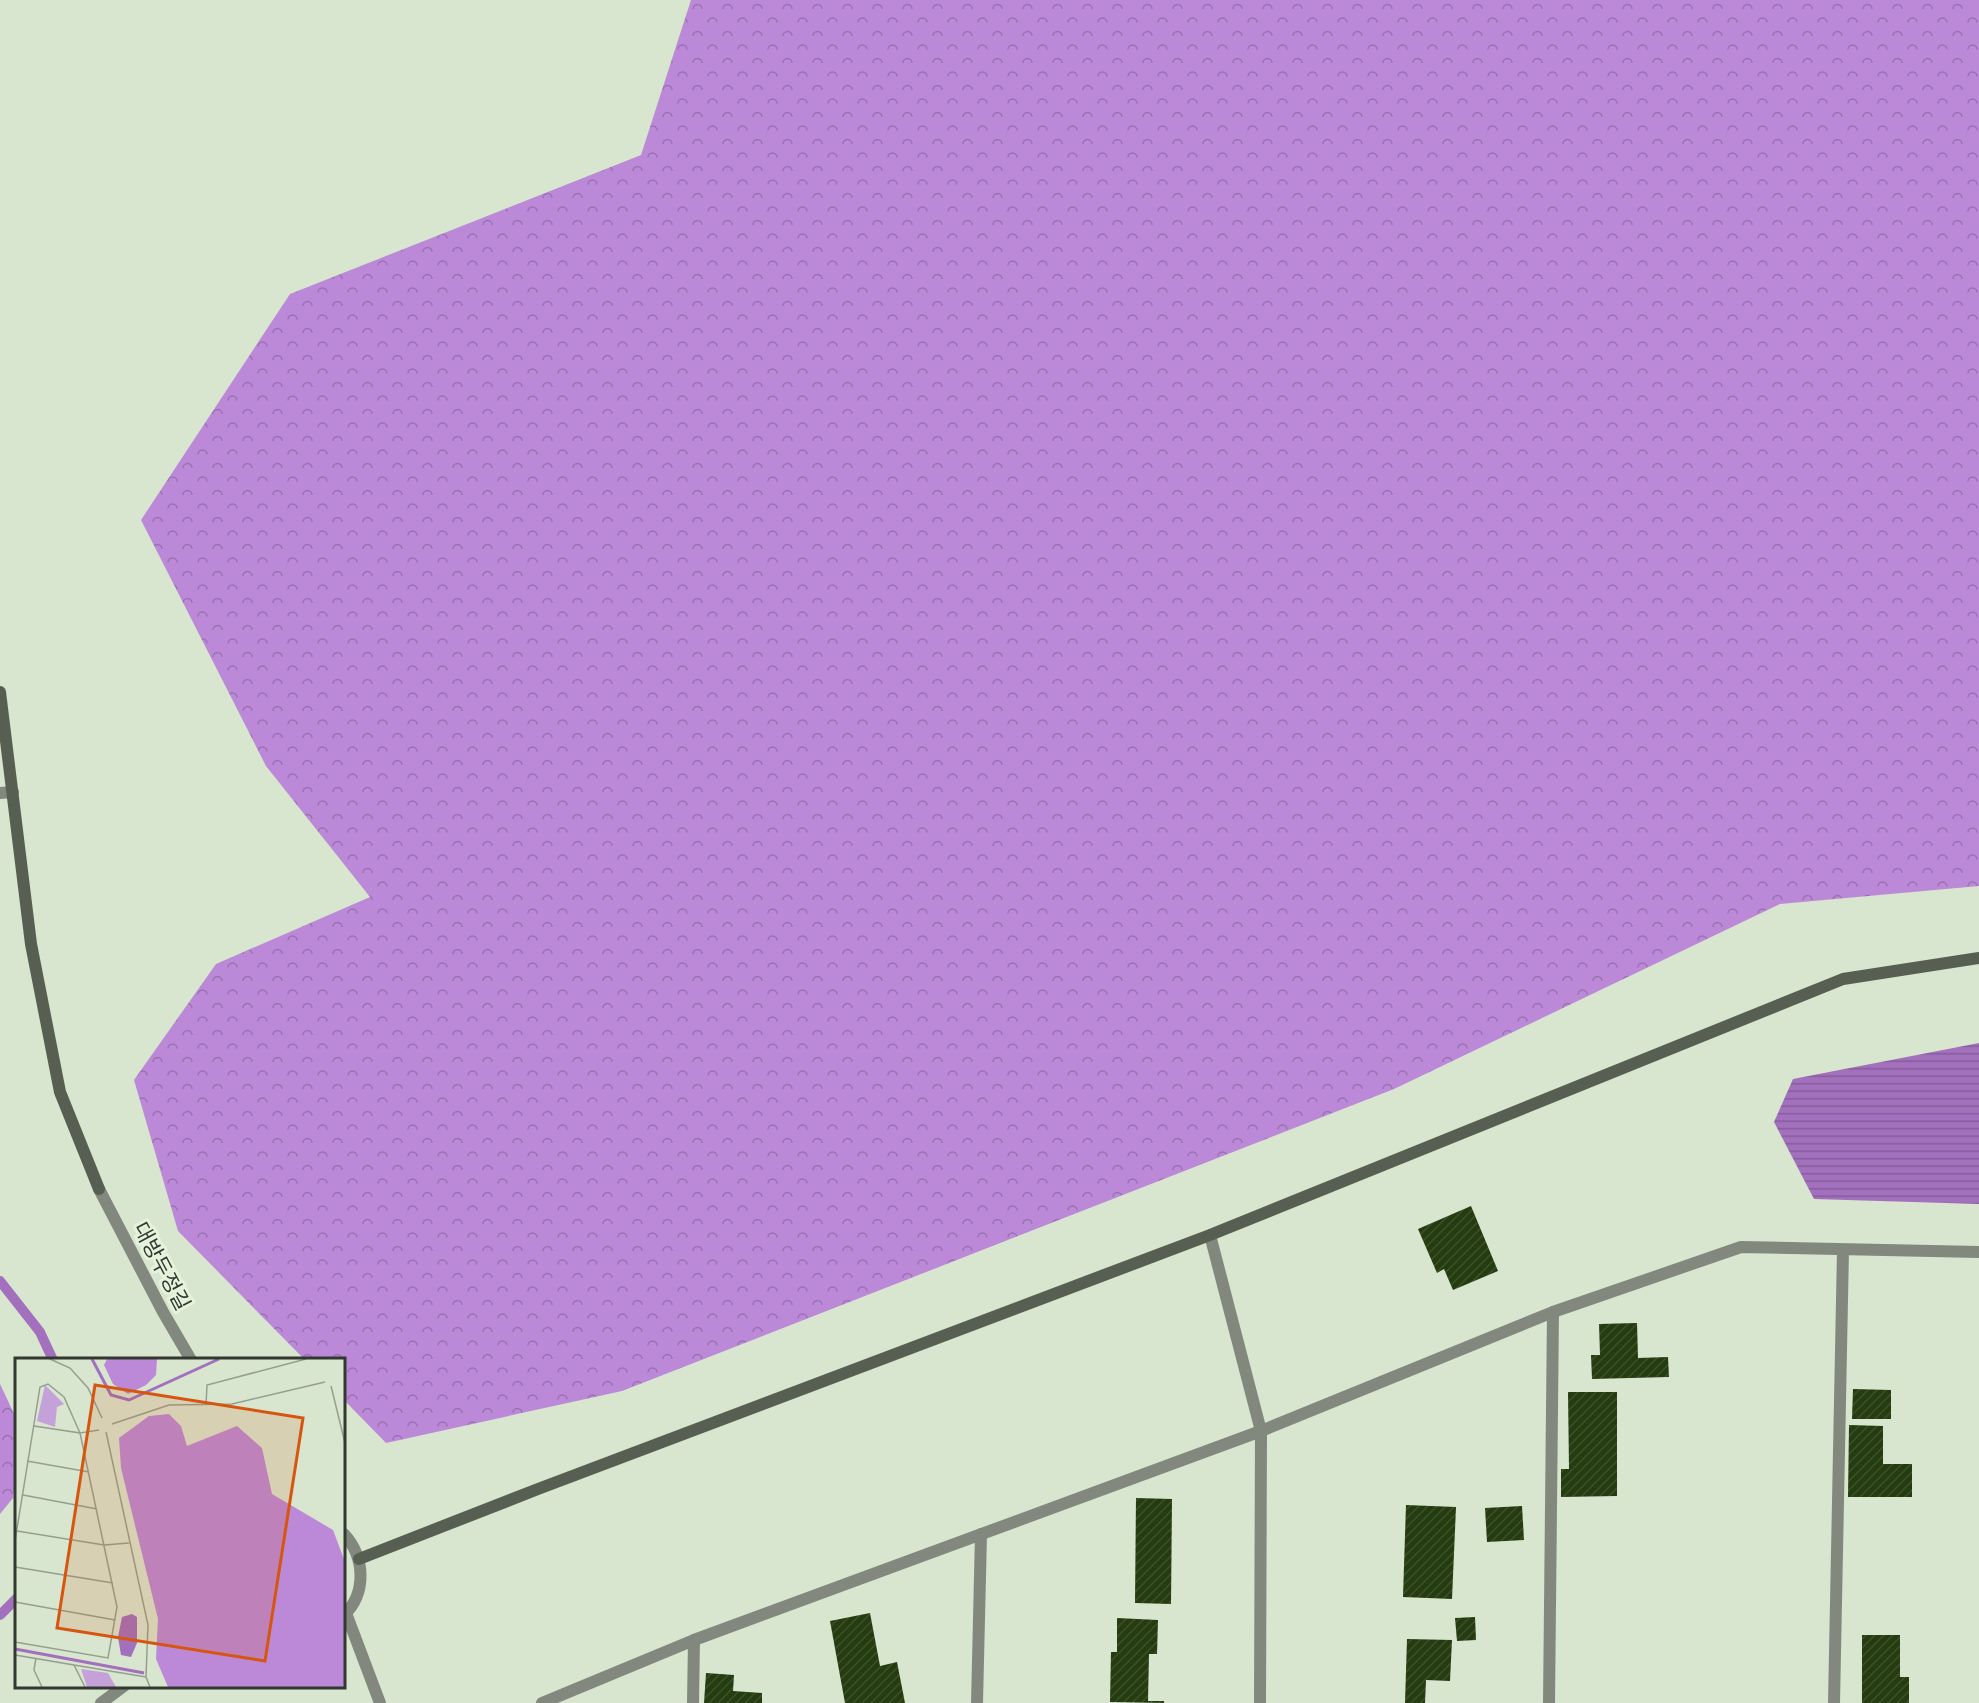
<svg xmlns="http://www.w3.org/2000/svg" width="1979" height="1703" viewBox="0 0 1979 1703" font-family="'Archivo Narrow','Noto Sans KR',sans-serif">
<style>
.forest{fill:url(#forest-crowns)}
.water{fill:url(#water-rules)}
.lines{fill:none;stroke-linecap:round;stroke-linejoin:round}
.stream{stroke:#a270bd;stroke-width:10}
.building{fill:url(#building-hatch)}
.street{stroke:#83887f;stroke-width:12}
.secondary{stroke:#575f52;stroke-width:12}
.labels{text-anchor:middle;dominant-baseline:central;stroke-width:6;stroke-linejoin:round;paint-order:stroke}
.street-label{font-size:21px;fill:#32372f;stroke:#e5f3dc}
.inset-river{fill:none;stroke:#a270bd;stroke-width:3}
.inset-road{fill:none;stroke:#969f8f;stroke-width:1.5}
.view{fill:#d65610;fill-opacity:0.15;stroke:#d65610;stroke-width:3}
.inset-edge{fill:none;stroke:#32372f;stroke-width:3}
</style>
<defs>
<pattern id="forest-crowns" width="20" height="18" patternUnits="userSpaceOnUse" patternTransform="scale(1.5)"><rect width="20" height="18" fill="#bb89d8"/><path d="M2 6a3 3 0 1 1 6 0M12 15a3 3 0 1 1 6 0" fill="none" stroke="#9971b0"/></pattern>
<pattern id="water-rules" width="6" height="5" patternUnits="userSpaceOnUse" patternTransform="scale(1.5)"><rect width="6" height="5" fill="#a270bd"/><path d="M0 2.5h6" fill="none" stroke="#855d9a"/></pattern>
<pattern id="building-hatch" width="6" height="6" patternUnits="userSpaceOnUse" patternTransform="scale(1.5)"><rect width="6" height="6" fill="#243c0f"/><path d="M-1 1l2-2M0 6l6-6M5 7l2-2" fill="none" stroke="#3c502a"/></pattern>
</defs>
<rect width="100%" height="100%" fill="#d8e5cf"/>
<g class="forest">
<polygon points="691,0 1979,0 1979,886 1780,904 1394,1089 622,1391 386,1443 344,1400 344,1360 304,1359 178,1231 134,1080 216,964 370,897 266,766 141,520 290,294 641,155"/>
<polygon points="0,1384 16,1418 16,1475 13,1498 0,1514"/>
</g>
<polygon class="water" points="1979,1043 1979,1204 1814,1199 1774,1122 1793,1079"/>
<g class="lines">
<g class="stream">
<polyline points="0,1281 40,1332 53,1360"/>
<polyline points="0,1615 16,1599"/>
</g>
</g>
<g class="building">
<polygon points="1471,1206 1498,1271 1453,1290 1444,1269 1437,1273 1418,1229"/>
<polygon points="1637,1323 1638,1358 1668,1357 1669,1377 1592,1379 1591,1355 1600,1355 1599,1324"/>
<polygon points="1853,1389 1891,1390 1891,1419 1852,1419"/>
<polygon points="1568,1392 1617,1392 1617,1496 1561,1497 1561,1469 1569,1469"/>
<polygon points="1849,1425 1883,1426 1883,1464 1912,1464 1912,1497 1848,1497"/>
<polygon points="1136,1498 1172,1499 1171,1604 1135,1603"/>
<polygon points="1406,1505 1456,1507 1452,1599 1403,1597"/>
<polygon points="1522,1506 1524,1540 1487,1542 1485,1508"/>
<polygon points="870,1613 880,1666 897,1662 905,1703 845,1703 830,1621"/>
<polygon points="1475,1617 1476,1640 1457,1641 1455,1618"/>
<polygon points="1117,1618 1158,1620 1157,1654 1149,1654 1148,1701 1164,1701 1164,1703 1110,1702 1111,1652 1117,1652"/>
<polygon points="1862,1635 1900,1635 1900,1677 1909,1677 1909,1703 1862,1703"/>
<polygon points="1407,1639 1452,1640 1450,1681 1426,1680 1425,1703 1405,1703"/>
<polygon points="706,1673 734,1675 733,1691 762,1693 762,1703 704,1703"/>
</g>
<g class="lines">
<g class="street">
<polyline points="0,793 13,792"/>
<polyline points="99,1189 163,1312 191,1360"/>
<polyline points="1210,1235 1261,1431 1260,1703"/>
<path d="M344,1534c21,23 23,59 0,81"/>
<polyline points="346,1613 380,1703"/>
<polyline points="101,1703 124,1686"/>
<polyline points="542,1703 694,1640 1261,1431 1553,1312 1741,1247 1979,1252"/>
<polyline points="693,1703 694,1640"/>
<polyline points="977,1703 981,1534"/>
<polyline points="1549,1703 1553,1312"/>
<polyline points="1834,1703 1843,1250"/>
</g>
<g class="secondary">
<polyline points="0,692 31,944 60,1092 99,1189"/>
<polyline points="359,1559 538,1489 1210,1235 1843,979 1979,958"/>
</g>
</g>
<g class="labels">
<g class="street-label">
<text transform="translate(162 1266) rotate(62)">대방두정길</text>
</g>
</g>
<g transform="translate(15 1358)">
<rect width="330" height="330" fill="#d8e5cf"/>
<path d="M92,1h50l-1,16 -10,10 -18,9 -15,-10 -9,-19zM154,56l12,12 6,20 50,-20 25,22 10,46 61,36 12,32v125h-177l-12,-28 2,-40 -37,-151 -2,-30 30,-22z" fill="#bb89d8"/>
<path d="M30,27l19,19 -7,3 -2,20 -18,-6zM66,311l27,4 8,14h-29z" fill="#c5a1da"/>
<path d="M117,256l5,3v26l-6,14 -10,-2 -3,-18 4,-20z" fill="#a270bd"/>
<path class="inset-river" d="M77,1l19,36 18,5 90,-41M0,291l129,24"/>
<path class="inset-road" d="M35,1l20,9 18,20 14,30M316,28l14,57M191,47l1,-20 99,-26M97,66l57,-19 63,-1 93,-22M91,74l42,193 -2,52 4,10M12,103l62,11M8,137l74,14M2,173l87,14 25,-2M0,183l25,-154 8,-3 16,13 16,36 19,-3M0,209l98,16M0,244l100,18M0,284l93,16 9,-51 -37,-174 -46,-7M0,297l59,10 11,22M21,300l-2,12 8,17M59,307l72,12"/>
<path class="view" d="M80,27l208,33 -38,243 -208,-33z"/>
<rect width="330" height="330" class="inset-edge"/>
</g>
</svg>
